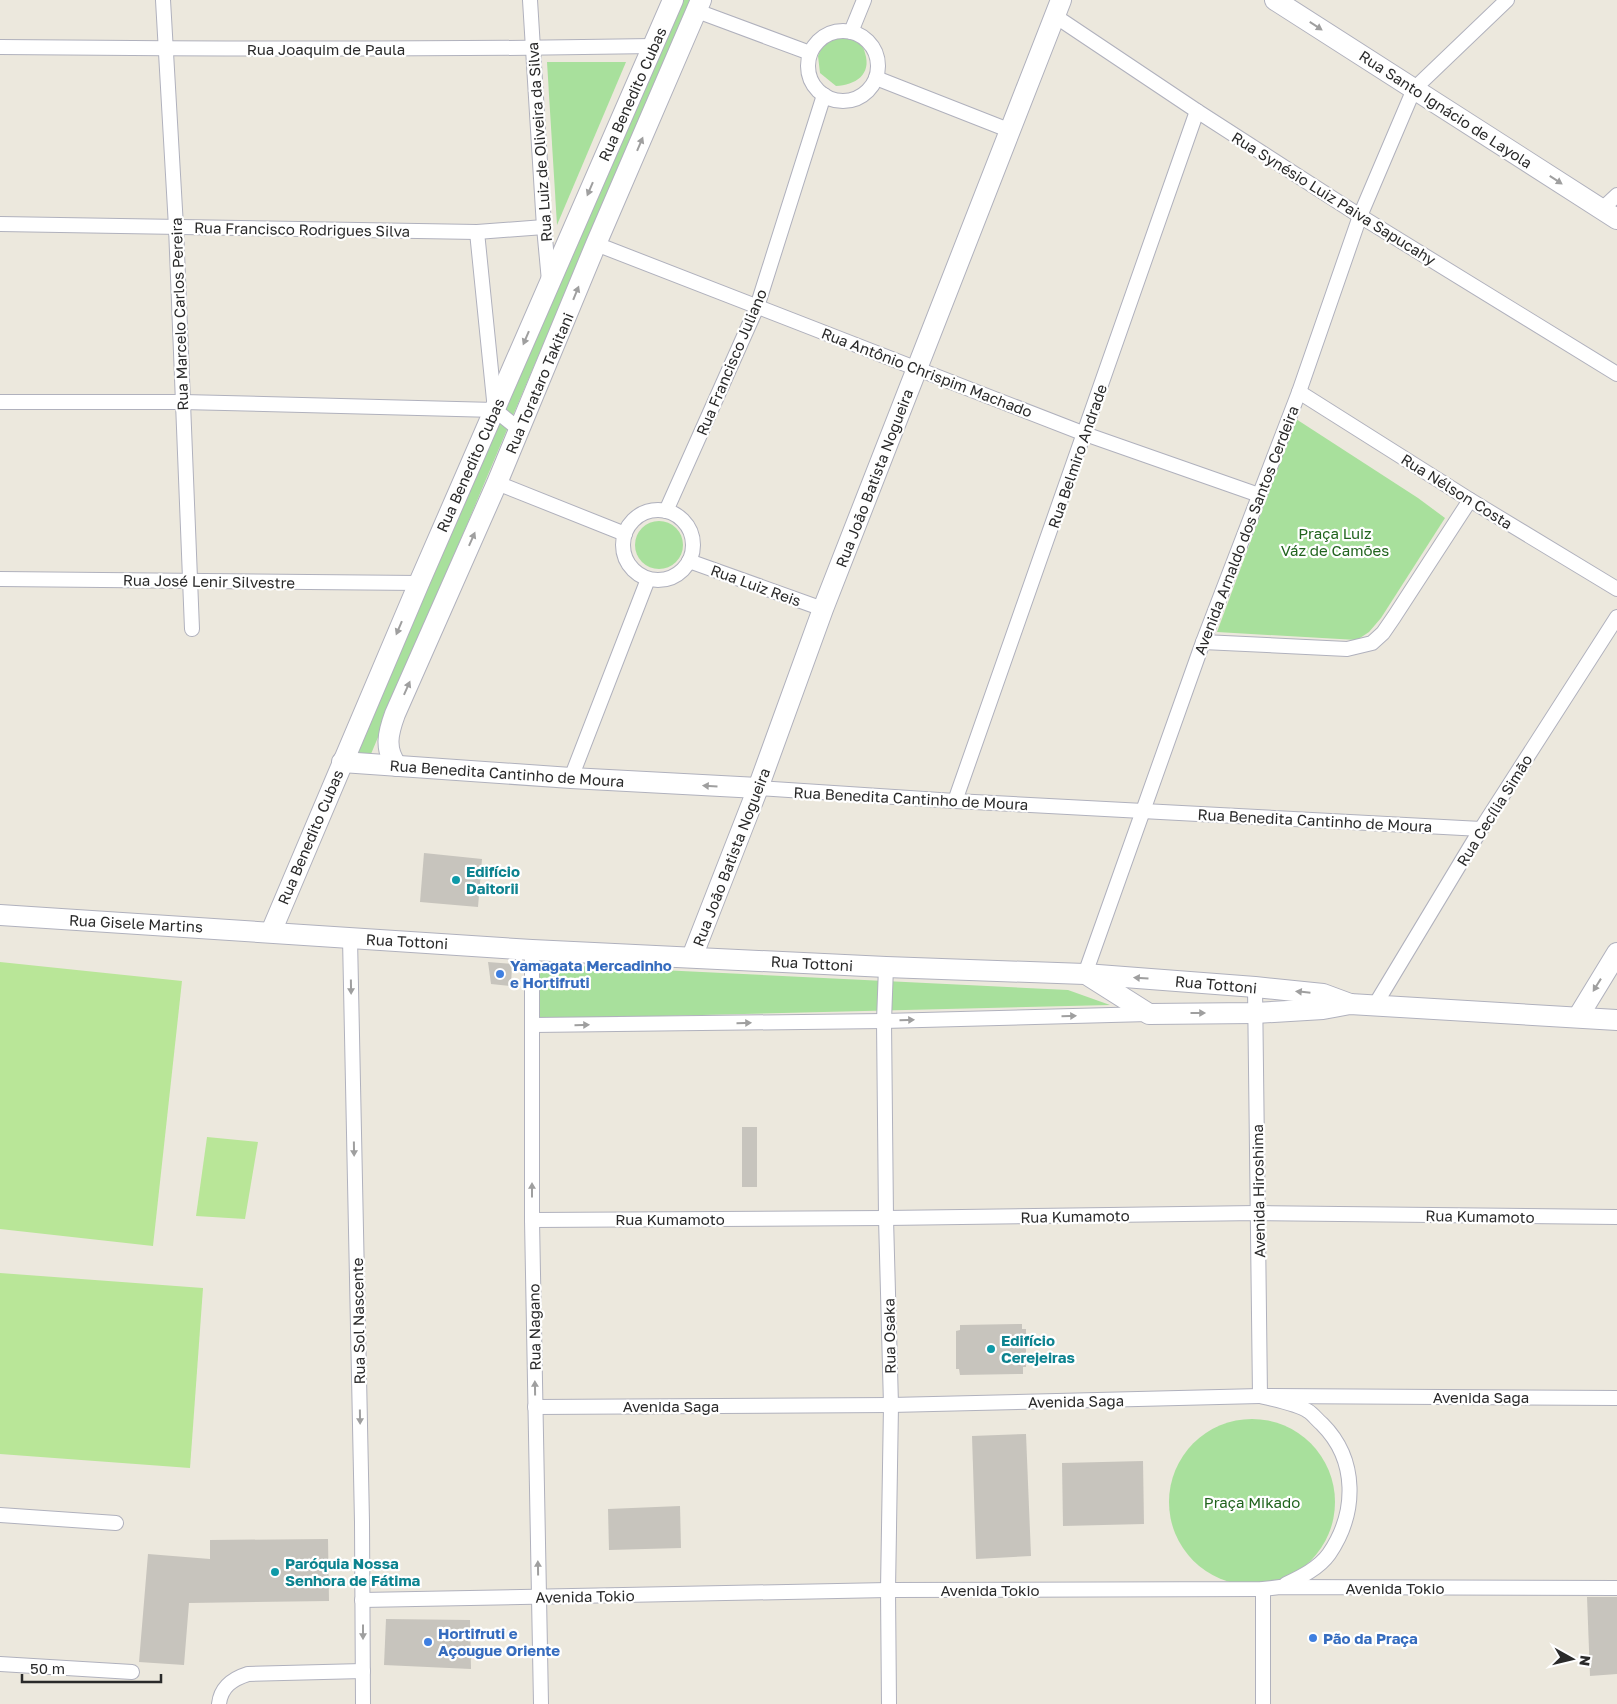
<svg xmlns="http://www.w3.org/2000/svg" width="1617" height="1704" viewBox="0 0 1617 1704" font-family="'Golos Text',sans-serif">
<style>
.green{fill:#a8e09c}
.pitch{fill:#b9e698}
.building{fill:#c7c4bd}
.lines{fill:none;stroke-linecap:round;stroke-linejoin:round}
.street-casing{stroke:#b0b1bd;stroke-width:16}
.secondary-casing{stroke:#b0b1bd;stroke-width:22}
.street{stroke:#fff;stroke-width:14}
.secondary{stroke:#fff;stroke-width:20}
.oneway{fill:#9f9f9f}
.culture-dot{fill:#0f9aa8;stroke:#fff;stroke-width:2}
.shop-dot{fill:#3f7fe0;stroke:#fff;stroke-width:2}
.labels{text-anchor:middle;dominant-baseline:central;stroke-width:4.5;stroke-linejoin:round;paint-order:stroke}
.street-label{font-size:15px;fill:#2a2a2a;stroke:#fff}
.park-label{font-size:15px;fill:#21641e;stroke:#fff}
.culture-label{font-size:15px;font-weight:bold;fill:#0d838f;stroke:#fff;text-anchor:start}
.shop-label{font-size:15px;font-weight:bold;fill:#366cbe;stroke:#fff;text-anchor:start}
</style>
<rect width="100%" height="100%" fill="#ece8dd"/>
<g class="green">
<path d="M675,0h17c-110,250 -216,502 -321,754l-14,-1z"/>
<path d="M840,36c6,1 14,2 19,6 3,3 5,7 6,11 7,22 -10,32 -29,33l-16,-13 -2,-17 6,-13z"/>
<polygon points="547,62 626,62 557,225"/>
<polygon points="1296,419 1418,498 1445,518 1381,618 1369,632 1357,640 1217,632"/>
<circle cx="659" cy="545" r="24"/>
<polygon points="537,964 1068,990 1110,1005 538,1019"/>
<circle cx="1252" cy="1502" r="83"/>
</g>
<g class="pitch">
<polygon points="0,962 182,981 153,1246 0,1229"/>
<polygon points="207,1137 258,1142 245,1219 196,1216"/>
<polygon points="0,1273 203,1288 190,1468 0,1454"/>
</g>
<g class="building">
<polygon points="424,853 482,859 478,907 420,902"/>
<polygon points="488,962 512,964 511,986 491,984"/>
<rect x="742" y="1127" width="15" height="60"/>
<polygon points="1022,1324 1022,1329 1026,1329 1026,1367 1023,1367 1023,1374 960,1375 959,1369 956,1369 956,1331 960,1330 960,1325"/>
<polygon points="1026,1434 1031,1556 976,1559 972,1436"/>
<polygon points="1143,1461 1144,1524 1063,1526 1062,1463"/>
<polygon points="680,1506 681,1548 609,1550 608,1509"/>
<polygon points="328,1539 329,1601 189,1603 184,1665 139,1662 148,1554 210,1559 210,1540"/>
<polygon points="1587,1597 1617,1597 1617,1674 1590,1676"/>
<polygon points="386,1619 470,1620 471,1669 384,1665"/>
</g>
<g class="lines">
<g class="street-casing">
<g id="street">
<polyline points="163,0 176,227 192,629"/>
<polyline points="530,0 544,227 549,281"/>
<polyline points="697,11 810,53"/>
<polyline points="1055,16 1197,111 1360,216 1617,374"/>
<circle cx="843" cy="66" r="35"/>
<polyline points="851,32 864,0"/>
<path d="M0,47c217,2 435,3 653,-1"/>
<polyline points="876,78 1011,131"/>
<polyline points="1602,209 1617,195"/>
<polyline points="0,224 477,232 544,227"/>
<polyline points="477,232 495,410 520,430"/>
<polyline points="596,244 1085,434 1259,495"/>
<polyline points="1299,392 1470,500 1617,589"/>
<polyline points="0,402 183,402 495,410"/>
<polyline points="497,483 625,534"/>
<circle cx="658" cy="545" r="35"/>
<polyline points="666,511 757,307 824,95"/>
<polyline points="689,561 823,609"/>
<polyline points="0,579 419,583"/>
<polyline points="1203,642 1347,649 1372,643 1383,633 1394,617 1470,500"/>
<polyline points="571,778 648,579"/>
<polyline points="758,788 955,801 1481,829"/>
<polyline points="955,801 1197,111"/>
<polyline points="350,938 362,1522 363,1704"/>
<polyline points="532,950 532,1220 541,1704"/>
<polyline points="886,967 884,1021 886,1218 891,1405 888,1590 889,1704"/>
<polyline points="1085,974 1203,642 1299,392 1360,216 1414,89 1507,0"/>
<path d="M1255,987l5,409c12,3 38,8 48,15 5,3 9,9 14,13 36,36 35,89 7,130 -10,14 -28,23 -43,30"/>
<polyline points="1375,1005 1481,829 1617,617"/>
<polyline points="533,1025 884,1021 1149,1014"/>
<polyline points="532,1220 886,1218 1258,1213 1617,1217"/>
<polyline points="535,1407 891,1405 1260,1396 1617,1398"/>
<polyline points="0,1515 116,1523"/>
<polyline points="1263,1589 1263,1704"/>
<polyline points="362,1600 888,1590 1263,1589 1280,1587 1617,1588"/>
<polyline points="0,1664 132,1672"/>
<path d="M219,1704c2,-17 13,-25 29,-30l115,-3"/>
</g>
</g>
<g class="secondary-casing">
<g id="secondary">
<polyline points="1275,0 1617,219"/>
<polyline points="342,762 571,778 758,788"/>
<path d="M397,766c-13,-17 -9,-33 -2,-52l102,-231 99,-239 105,-244"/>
<polyline points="0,915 532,950 886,967 1085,974 1255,987 1323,994 1350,1004"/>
<polyline points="271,932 419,583 673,0"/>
<polyline points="692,957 758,788 823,609 1061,0"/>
<polyline points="1089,976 1149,1014 1255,1013 1323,1009 1350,1004 1617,1020"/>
<polyline points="1578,1017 1617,953"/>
</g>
</g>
<use href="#street" class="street"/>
<use href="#secondary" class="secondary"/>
</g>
<defs><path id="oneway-solid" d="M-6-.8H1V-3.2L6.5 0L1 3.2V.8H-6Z" transform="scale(1.25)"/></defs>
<g class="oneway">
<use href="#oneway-solid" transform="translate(1316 26) rotate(33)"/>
<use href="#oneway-solid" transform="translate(640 144) rotate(-67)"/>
<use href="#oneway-solid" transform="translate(1556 180) rotate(33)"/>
<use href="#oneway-solid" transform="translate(590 189) rotate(113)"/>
<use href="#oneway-solid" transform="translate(576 293) rotate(-68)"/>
<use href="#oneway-solid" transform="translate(526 338) rotate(113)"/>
<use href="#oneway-solid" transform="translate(472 539) rotate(-66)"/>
<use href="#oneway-solid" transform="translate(399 628) rotate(113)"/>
<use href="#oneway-solid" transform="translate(407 688) rotate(-66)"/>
<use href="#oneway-solid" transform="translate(710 786) rotate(-177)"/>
<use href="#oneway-solid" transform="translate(1141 978) rotate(-176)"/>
<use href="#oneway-solid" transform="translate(1597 985) rotate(122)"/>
<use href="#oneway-solid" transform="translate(351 987) rotate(89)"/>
<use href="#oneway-solid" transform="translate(1303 992) rotate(-174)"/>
<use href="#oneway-solid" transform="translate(1198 1013)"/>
<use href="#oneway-solid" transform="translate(1069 1016) rotate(-2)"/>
<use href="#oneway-solid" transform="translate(907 1020) rotate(-2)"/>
<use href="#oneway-solid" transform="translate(744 1023) rotate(-1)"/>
<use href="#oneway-solid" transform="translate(582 1025) rotate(-1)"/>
<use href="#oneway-solid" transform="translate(354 1149) rotate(89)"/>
<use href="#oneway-solid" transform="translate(532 1190) rotate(-90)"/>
<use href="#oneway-solid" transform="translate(535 1388) rotate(-91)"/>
<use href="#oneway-solid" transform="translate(360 1417) rotate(89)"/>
<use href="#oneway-solid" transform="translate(538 1568) rotate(-91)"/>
<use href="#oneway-solid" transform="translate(363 1632) rotate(90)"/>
</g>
<g class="culture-dot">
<circle cx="456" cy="880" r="5"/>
<circle cx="991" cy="1349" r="5"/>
<circle cx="275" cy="1572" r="5"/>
</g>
<g class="shop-dot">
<circle cx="500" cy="974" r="5"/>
<circle cx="1313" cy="1638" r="5"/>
<circle cx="428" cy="1642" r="5"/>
</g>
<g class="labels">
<g class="street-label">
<text x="326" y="49">Rua Joaquim de Paula</text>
<text transform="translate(632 94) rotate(-66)">Rua Benedito Cubas</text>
<text transform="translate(1446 109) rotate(33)">Rua Santo Ignácio de Layola</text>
<text transform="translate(539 142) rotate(-94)">Rua Luiz de Oliveira da Silva</text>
<text transform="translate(1334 198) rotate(32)">Rua Synésio Luiz Paiva Sapucahy</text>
<text transform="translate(302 229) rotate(1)">Rua Francisco Rodrigues Silva</text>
<text transform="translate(179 314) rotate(-92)">Rua Marcelo Carlos Pereira</text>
<text transform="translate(731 362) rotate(-67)">Rua Francisco Juliano</text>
<text transform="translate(927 372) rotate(21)">Rua Antônio Chrispim Machado</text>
<text transform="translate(539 383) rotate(-67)">Rua Torataro Takitani</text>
<text transform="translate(1077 456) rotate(-71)">Rua Belmiro Andrade</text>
<text transform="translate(470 465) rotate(-66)">Rua Benedito Cubas</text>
<text transform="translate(874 478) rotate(-69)">Rua João Batista Nogueira</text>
<text transform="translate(1457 491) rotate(32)">Rua Nélson Costa</text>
<text transform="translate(1246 530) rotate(-69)">Avenida Arnaldo dos Santos Cerdeira</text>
<text transform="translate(209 581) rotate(1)">Rua José Lenir Silvestre</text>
<text transform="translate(756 585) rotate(20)">Rua Luiz Reis</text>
<text transform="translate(507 773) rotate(4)">Rua Benedita Cantinho de Moura</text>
<text transform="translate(911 798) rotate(3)">Rua Benedita Cantinho de Moura</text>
<text transform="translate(1494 810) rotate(-58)">Rua Cecília Simão</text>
<text transform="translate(1315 820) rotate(3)">Rua Benedita Cantinho de Moura</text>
<text transform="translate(310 837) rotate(-67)">Rua Benedito Cubas</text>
<text transform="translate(731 857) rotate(-69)">Rua João Batista Nogueira</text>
<text transform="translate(136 923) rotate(3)">Rua Gisele Martins</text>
<text transform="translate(407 941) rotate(3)">Rua Tottoni</text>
<text transform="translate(812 963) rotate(3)">Rua Tottoni</text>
<text transform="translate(1216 984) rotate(5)">Rua Tottoni</text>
<text transform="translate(1258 1191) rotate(-91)">Avenida Hiroshima</text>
<text transform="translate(1075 1216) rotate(-1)">Rua Kumamoto</text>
<text transform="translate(1480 1216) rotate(1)">Rua Kumamoto</text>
<text x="670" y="1219">Rua Kumamoto</text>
<text transform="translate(358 1321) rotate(-91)">Rua Sol Nascente</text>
<text transform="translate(534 1327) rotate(-91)">Rua Nagano</text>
<text transform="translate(889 1336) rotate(-91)">Rua Osaka</text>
<text x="1481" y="1397">Avenida Saga</text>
<text transform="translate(1076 1401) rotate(-1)">Avenida Saga</text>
<text x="671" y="1406">Avenida Saga</text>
<text x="1395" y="1588">Avenida Tokio</text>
<text x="990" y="1590">Avenida Tokio</text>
<text transform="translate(585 1596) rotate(-1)">Avenida Tokio</text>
</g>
<g class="park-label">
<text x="1335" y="533">Praça Luiz<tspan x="1335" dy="17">Váz de Camões</tspan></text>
<text x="1252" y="1502">Praça Mikado</text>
</g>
<g class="culture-label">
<text x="466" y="871">Edifício<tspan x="466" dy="17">Daitorii</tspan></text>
<text x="1001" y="1340">Edifício<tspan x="1001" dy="17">Cerejeiras</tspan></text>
<text x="285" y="1563">Paróquia Nossa<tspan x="285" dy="17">Senhora de Fátima</tspan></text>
</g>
<g class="shop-label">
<text x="510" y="965">Yamagata Mercadinho<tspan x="510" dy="17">e Hortifruti</tspan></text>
<text x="438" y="1633">Hortifruti e<tspan x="438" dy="17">Açougue Oriente</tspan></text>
<text x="1323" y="1638">Pão da Praça</text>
</g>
</g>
<g transform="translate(1572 1659) rotate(98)" stroke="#ffffff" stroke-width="4" paint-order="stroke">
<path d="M0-4L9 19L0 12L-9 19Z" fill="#2a2a2a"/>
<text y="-8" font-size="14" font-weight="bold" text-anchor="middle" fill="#2a2a2a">N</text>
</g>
<path d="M22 1674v8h139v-8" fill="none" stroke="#2a2a2a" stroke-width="2.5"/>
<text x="30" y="1674" font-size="15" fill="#2a2a2a" stroke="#ffffff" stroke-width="4" paint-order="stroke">50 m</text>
</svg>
